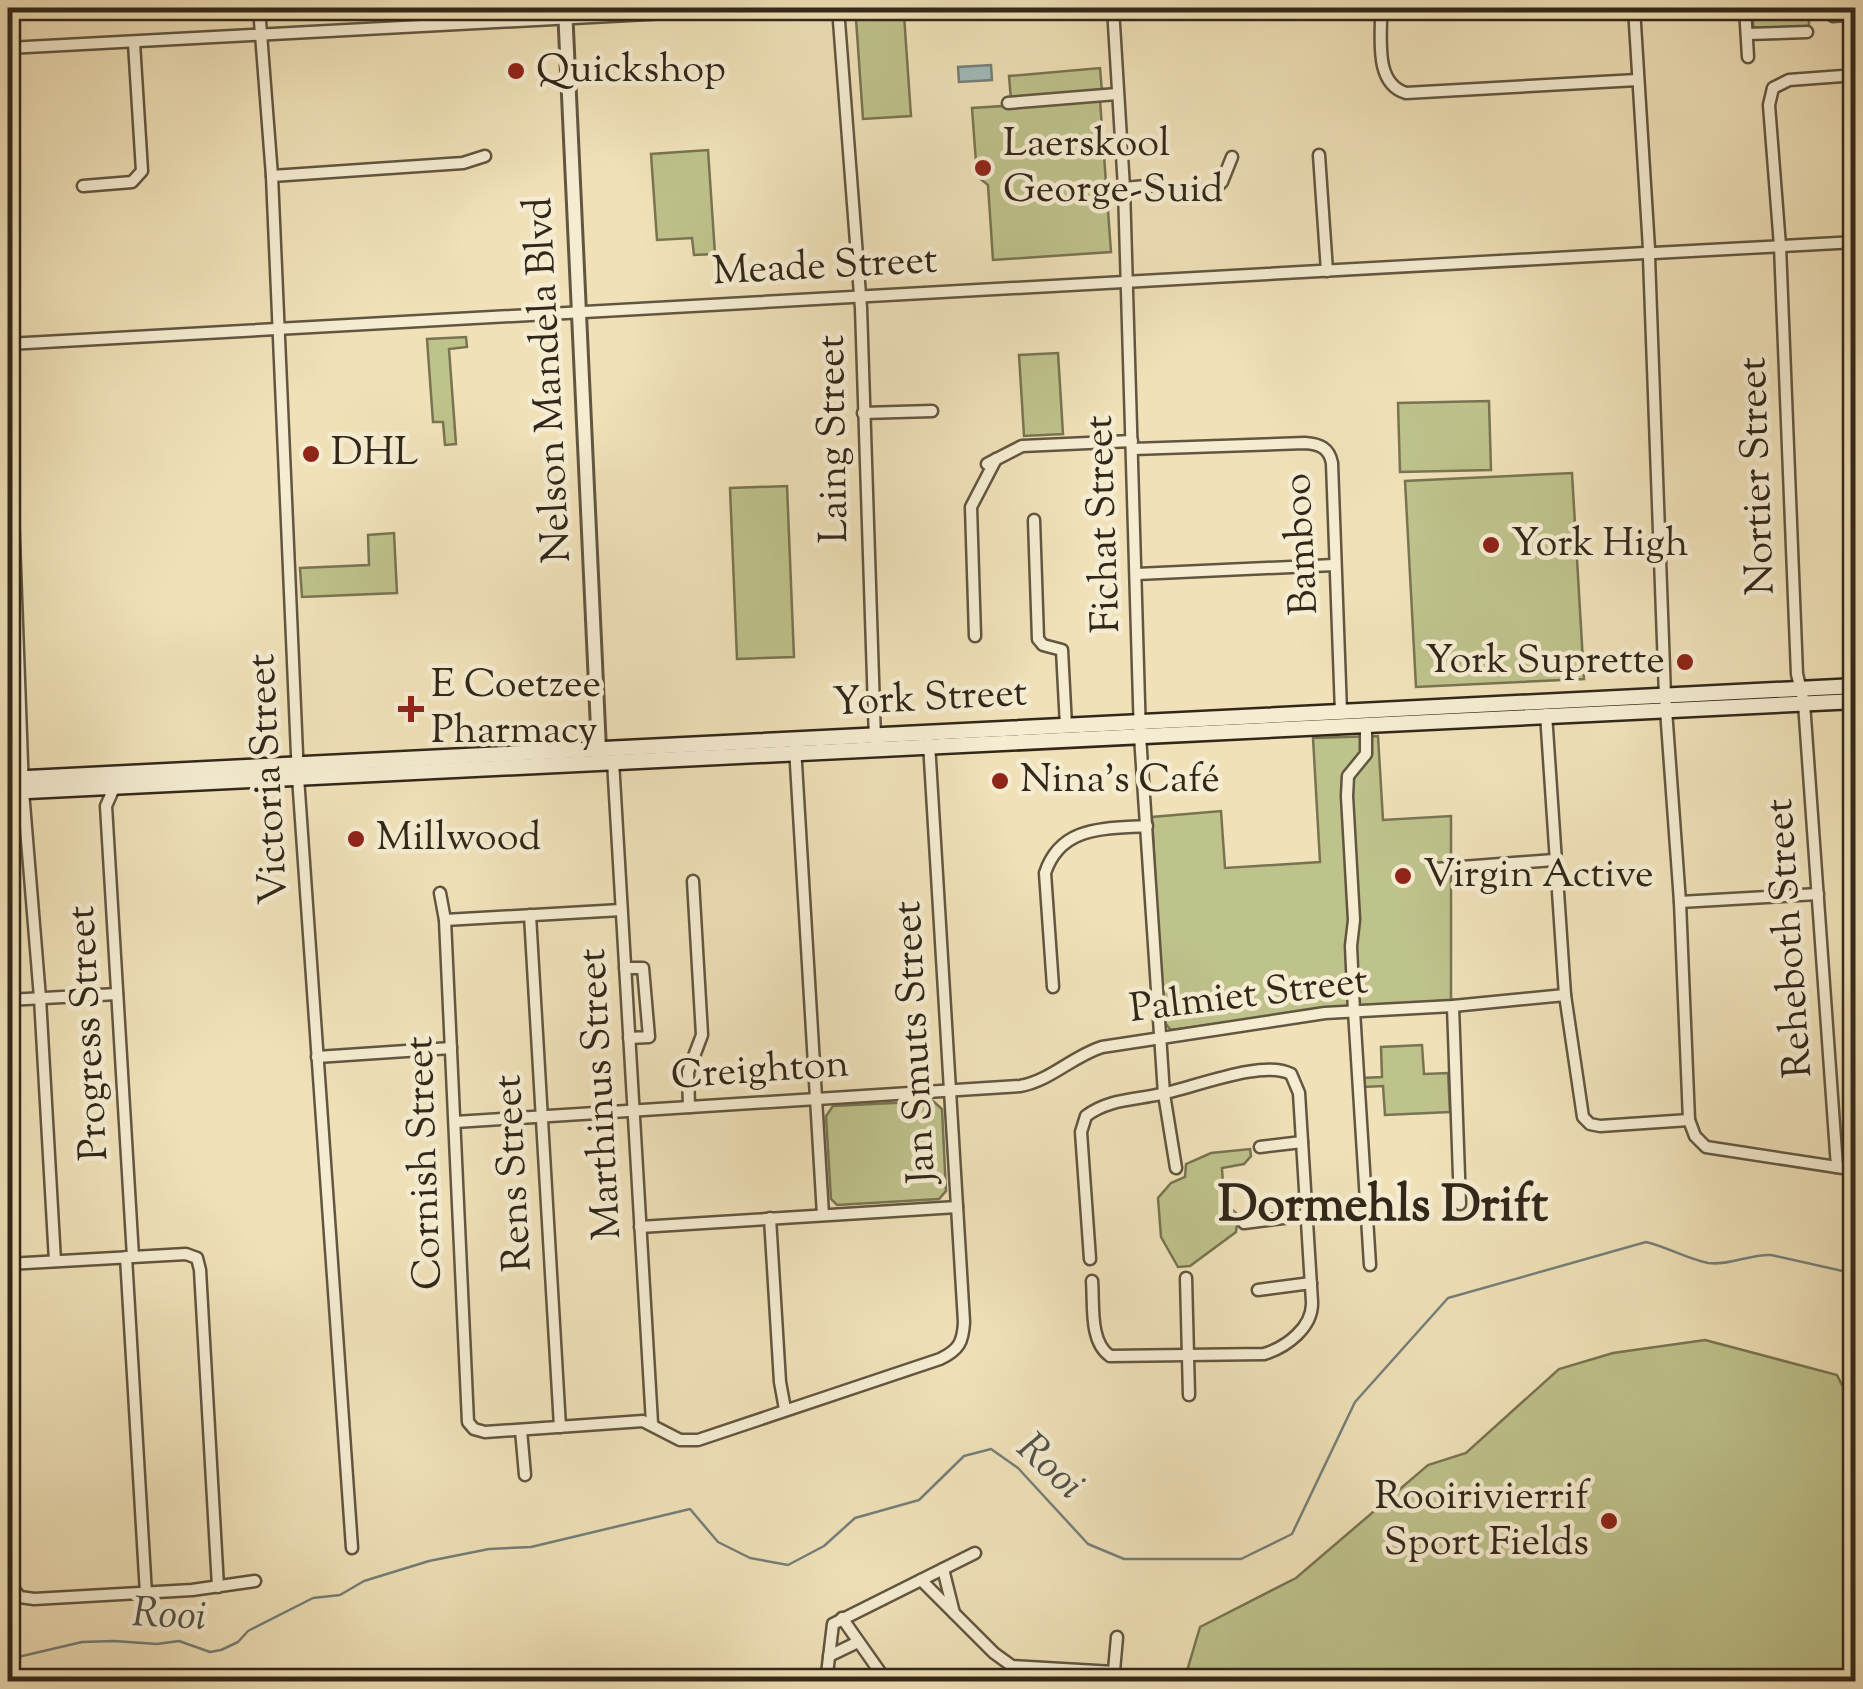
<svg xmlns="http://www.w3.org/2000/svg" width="1863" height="1689" viewBox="0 0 1863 1689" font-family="'Sorts Mill Goudy',serif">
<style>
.green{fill:#bec28b;stroke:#787452;stroke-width:2.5}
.water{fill:#a0baba;stroke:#747f7a;stroke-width:2.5}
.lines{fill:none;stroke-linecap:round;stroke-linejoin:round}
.stream{stroke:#747f7a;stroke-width:2.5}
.minor-casing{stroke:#625641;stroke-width:15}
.tertiary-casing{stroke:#625641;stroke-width:18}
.secondary-casing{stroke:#322719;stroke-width:19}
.minor{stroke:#f5ecd1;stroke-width:10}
.tertiary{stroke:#f5ecd1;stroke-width:12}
.secondary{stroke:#f5ecd1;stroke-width:14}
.poi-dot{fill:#8f2418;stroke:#f5ecd1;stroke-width:4}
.labels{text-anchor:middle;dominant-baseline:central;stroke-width:9;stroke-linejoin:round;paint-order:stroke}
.poi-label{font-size:40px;fill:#322719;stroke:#f5ecd1;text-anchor:start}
.street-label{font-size:40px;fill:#322719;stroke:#f5ecd1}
.water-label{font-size:42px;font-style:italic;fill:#535349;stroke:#f5ecd1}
.district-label{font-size:50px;font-weight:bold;fill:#322719;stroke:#f5ecd1}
</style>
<rect width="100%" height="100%" fill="#f0e1b8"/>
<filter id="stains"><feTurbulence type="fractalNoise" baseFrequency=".002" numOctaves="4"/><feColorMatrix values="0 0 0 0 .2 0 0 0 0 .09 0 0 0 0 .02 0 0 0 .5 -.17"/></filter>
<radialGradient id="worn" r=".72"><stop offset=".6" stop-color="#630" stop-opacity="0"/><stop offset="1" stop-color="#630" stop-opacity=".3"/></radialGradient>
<g class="green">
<polygon points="1750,8 1809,8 1809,27 1754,29"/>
<polygon points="904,15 911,116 863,119 856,19"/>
<polygon points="1100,68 1102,92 1011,100 1009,76"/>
<polygon points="1100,100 1111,252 993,260 988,185 977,176 972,108"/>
<polygon points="708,150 715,254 694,255 692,238 657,240 651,154"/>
<polygon points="466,337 467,347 449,349 456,444 445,445 443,422 433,422 427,339"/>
<polygon points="1058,353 1063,434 1024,436 1019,355"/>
<polygon points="1489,401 1491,470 1400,472 1398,403"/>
<polygon points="1572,473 1584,679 1416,687 1405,481"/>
<polygon points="787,486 794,657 737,659 730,488"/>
<polygon points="394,533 397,593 302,597 300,568 369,565 368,535"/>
<polygon points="1378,736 1383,820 1451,816 1451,1000 1324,1009 1171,1030 1163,1021 1152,817 1221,811 1225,868 1320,862 1313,738"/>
<polygon points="1422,1045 1424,1074 1448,1073 1450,1112 1385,1115 1383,1086 1363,1087 1362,1078 1382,1077 1381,1047"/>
<polygon points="933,1101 942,1109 946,1191 939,1199 837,1205 831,1199 826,1116 833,1106"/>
<polygon points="1250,1149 1251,1156 1244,1164 1222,1168 1224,1202 1238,1215 1236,1232 1190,1266 1178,1267 1161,1237 1158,1198 1171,1183 1185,1177 1186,1164 1211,1153"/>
<polygon points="1705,1340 1837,1375 1855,1411 1855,1681 1184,1681 1200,1627 1296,1578 1428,1465 1466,1453 1559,1369 1613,1353"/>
</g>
<polygon class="water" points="991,65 992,80 959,82 958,67"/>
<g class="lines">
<path class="stream" d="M8,1653l10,4 64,-15 32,-1 43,3 22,-3 31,11 11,-2 17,-8 10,-11 65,-33 27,-3 24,-14 65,-20 60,-12 42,-2 159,-38 28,33 32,16 38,7 36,-19 31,-28 64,-18 45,-44 27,-7 27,19 70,76 36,15h117l51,-25 63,-132 93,-104 198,-56c21,5 42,17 62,21 20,3 42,-9 63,-8l85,19"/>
<g class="minor-casing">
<g id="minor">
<polyline points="259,8 272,176 298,777 352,1548"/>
<polyline points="838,8 861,308 875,740"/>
<polyline points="1113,8 1124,188 1140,736 1164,1094 1176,1168"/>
<path d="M1381,8c1,28 -8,75 25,85l231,-13"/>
<polyline points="1634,8 1649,249"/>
<polyline points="1745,8 1748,57"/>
<polyline points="1833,16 1856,14"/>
<polyline points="1747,34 1807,32"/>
<polyline points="8,48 761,8"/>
<polyline points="1008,103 1117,94"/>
<polyline points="1319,155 1327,271"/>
<polyline points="272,176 463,163 485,156"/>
<polyline points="83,186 132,182 142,171 134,43"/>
<polyline points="1124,188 1157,185 1185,191 1213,191 1222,182 1232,157"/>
<polyline points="1654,253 1856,242"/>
<polyline points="1649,257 1665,696 1680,902 1689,1120 1695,1136 1706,1147 1856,1170"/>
<polyline points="8,344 1645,253"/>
<polyline points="8,374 23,791 40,998 55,1261"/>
<polyline points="863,413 932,411"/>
<path d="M1133,449l172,-6c15,1 24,5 27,20l9,249"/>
<polyline points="987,464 1022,446 1132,441"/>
<polyline points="1034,520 1038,639 1043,645 1062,650 1066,726"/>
<polyline points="1137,574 1334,565"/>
<polyline points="975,636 971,507 996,459"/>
<polyline points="1546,714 1565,995 1583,1117 1590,1124 1600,1126 1689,1120"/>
<polyline points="1366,725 1366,754 1348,776 1347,796 1354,920 1351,946 1354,1011 1370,1265"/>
<polyline points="795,747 823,1215"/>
<polyline points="613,761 652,1423"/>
<polyline points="114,788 106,806 133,1257"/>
<polyline points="1436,869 1554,860"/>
<path d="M440,893l5,27 23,502 6,7 11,3 158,-11 37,19h18l242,-81c19,-9 23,-17 24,-37l-35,-579"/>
<polyline points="1680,902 1818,894"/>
<polyline points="530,915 560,1427"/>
<polyline points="445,920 621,910"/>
<polyline points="625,968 643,968 649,1037 629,1038"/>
<path d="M1053,987l-8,-114c16,-48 60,-44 102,-47"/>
<polyline points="8,1000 117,994"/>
<polyline points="1453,1006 1460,1204"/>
<polyline points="317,1057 451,1048"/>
<polyline points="689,1107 688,1072 702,1035 693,881"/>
<path d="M455,1122l565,-36c30,-5 53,-30 82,-39l223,-34 128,-7 112,-11"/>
<polyline points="1260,1147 1302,1142"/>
<polyline points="1837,1167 1804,703 1797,674 1780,246 1769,105 1773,88 1789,80 1856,75"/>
<polyline points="770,1218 780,1382 785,1409"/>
<polyline points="1244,1223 1307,1215"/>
<polyline points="640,1227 957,1207"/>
<polyline points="126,1257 146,1594"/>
<path d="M1090,1259l-9,-127 5,-16c22,-17 49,-16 75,-22 32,-6 101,-35 130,-20l8,19 13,209c1,25 -25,45 -48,52l-154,2c-21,-14 -16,-52 -18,-75"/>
<polyline points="8,1264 186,1254 197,1258 200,1270 218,1587"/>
<polyline points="1186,1278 1189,1395"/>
<polyline points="1258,1290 1311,1283"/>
<polyline points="521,1430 525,1475"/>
<polyline points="8,1507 12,1587 20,1597 34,1599 192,1590 255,1581"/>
<polyline points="943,1569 954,1613"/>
<polyline points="921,1580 994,1653 1012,1666 1114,1672"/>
<polyline points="842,1618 887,1682"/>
<polyline points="829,1656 858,1642"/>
<polyline points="826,1682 833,1624 975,1553"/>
<polyline points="1113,1682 1117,1637"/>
</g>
</g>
<g class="tertiary-casing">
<polyline id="tertiary" points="565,8 599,750 603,753"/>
</g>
<g class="secondary-casing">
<g id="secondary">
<polyline points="8,779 1856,686"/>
<polyline points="8,792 1856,701"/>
</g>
</g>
<use href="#minor" class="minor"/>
<use href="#tertiary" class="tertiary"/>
<use href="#secondary" class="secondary"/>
</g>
<g class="poi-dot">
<circle cx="516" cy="71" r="10"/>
<circle cx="983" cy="168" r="10"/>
<circle cx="311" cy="454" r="10"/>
<circle cx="1491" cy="545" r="10"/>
<circle cx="1685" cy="662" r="10"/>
<path d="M406 694h10v10h10v10h-10v10h-10v-10h-10v-10h10z"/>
<circle cx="1000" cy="781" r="10"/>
<circle cx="356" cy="839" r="10"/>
<circle cx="1403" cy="876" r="10"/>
<circle cx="1609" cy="1521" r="10"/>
</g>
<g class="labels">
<g class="poi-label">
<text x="536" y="71">Quickshop</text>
<text x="1003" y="145">Laerskool<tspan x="1003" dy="46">George-Suid</tspan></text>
<text x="331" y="454">DHL</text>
<text x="1511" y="545">York High</text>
<text x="1665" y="662" text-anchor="end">York Suprette</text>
<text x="431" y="686">E Coetzee<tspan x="431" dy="46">Pharmacy</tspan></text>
<text x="1020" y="781">Nina's Café</text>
<text x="376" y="839">Millwood</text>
<text x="1423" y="876">Virgin Active</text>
<text x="1589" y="1498" text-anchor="end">Rooirivierrif<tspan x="1589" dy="46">Sport Fields</tspan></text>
</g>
<g class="street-label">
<text transform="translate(825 268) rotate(-3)">Meade Street</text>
<text transform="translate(550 380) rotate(-93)">Nelson Mandela Blvd</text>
<text transform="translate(835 439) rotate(-91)">Laing Street</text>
<text transform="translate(1759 476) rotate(-92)">Nortier Street</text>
<text transform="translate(1105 524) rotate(-92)">Fichat Street</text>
<text transform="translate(1303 544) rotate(-93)">Bamboo</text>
<text transform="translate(930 700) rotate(-3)">York Street</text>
<text transform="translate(270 779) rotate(-93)">Victoria Street</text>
<text transform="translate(1791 938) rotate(-94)">Reheboth Street</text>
<text transform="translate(1249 997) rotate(-7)">Palmiet Street</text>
<text transform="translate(90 1033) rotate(-93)">Progress Street</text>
<text transform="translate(917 1042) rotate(-93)">Jan Smuts Street</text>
<text transform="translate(760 1072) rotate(-4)">Creighton</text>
<text transform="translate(602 1094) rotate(-93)">Marthinus Street</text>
<text transform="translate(426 1163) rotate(-92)">Cornish Street</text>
<text transform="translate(515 1173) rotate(-93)">Rens Street</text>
</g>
<g class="water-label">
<text transform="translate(1049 1468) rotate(43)">Rooi</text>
<text transform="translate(169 1617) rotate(3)">Rooi</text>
</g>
<g class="district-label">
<text x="1383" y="1208">Dormehls Drift</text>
</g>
</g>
<rect width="1863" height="1689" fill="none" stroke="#f0e1b8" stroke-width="40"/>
<rect x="10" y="10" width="1843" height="1669" fill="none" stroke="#322719" stroke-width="5"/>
<rect x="20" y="20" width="1823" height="1649" fill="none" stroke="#322719" stroke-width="2.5"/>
<rect width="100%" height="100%" filter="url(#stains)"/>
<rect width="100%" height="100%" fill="url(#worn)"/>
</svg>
